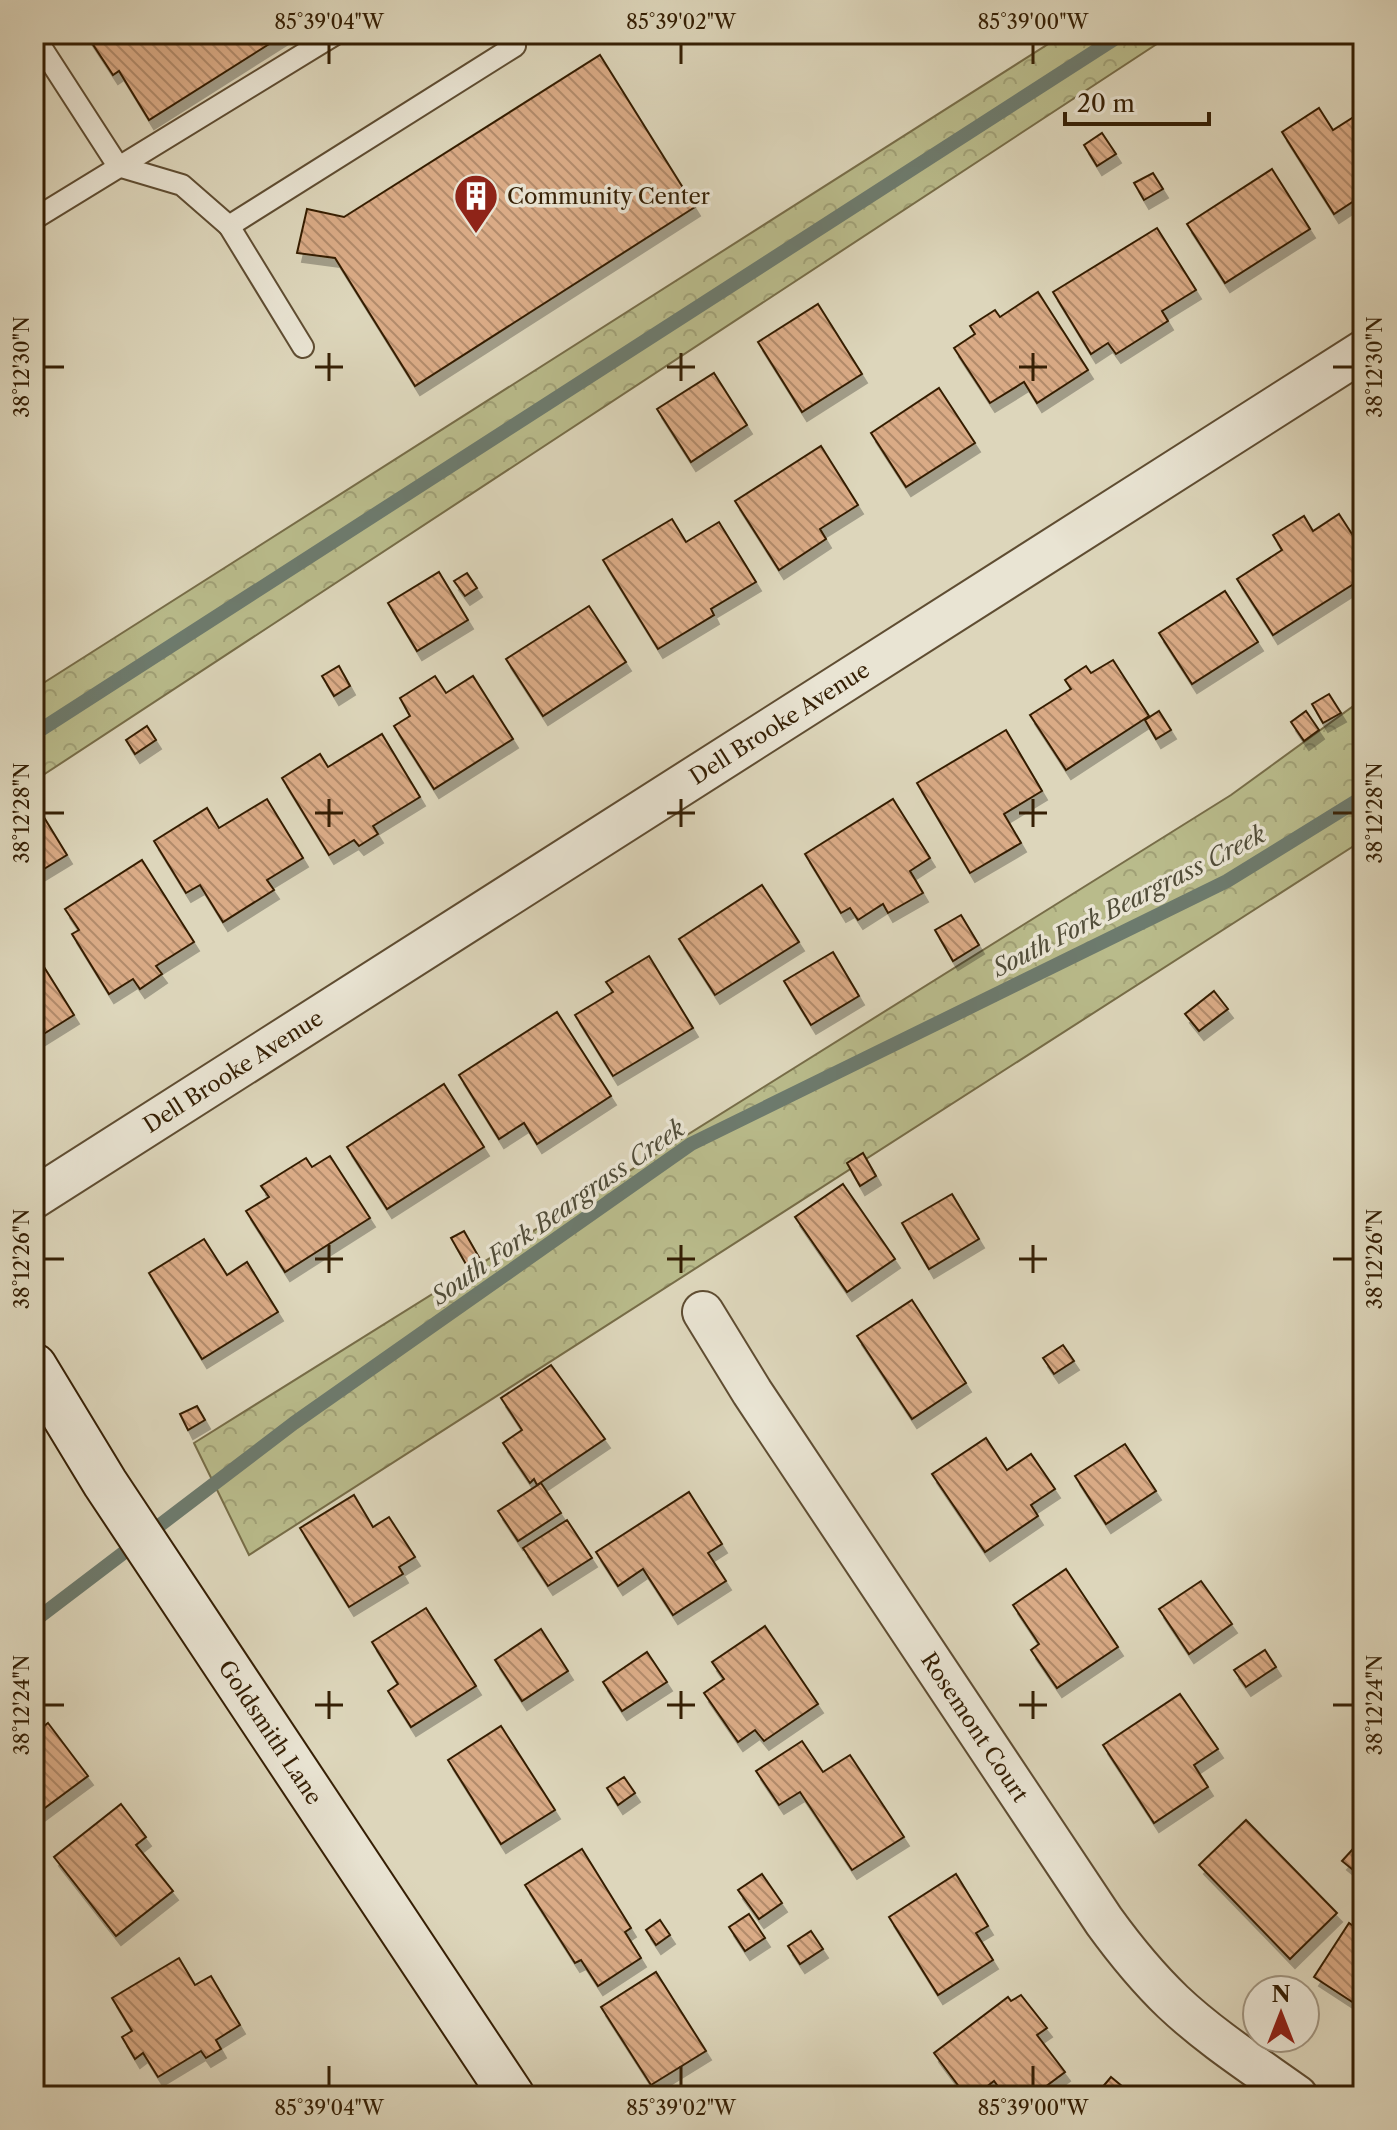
<svg xmlns="http://www.w3.org/2000/svg" width="1397" height="2130" viewBox="0 0 1397 2130" font-family="'Libre Caslon Text',serif">
<style>
.forest{fill:url(#forest-crowns);stroke:#776d48;stroke-width:2}
.lines{fill:none;stroke-linecap:round;stroke-linejoin:round}
.stream{stroke:#6d7b6e;stroke-width:14}
.building{fill:url(#building-back-hatch);stroke:#351f04;stroke-width:2;filter:url(#shadow)}
.lane-casing{stroke:#5f4d32;stroke-width:24}
.street-casing{stroke:#5f4d32;stroke-width:44}
.secondary-casing{stroke:#351f04;stroke-width:48}
.lane{stroke:#e9e4d3;stroke-width:20}
.street{stroke:#e9e4d3;stroke-width:40}
.secondary{stroke:#e9e4d3;stroke-width:44}
.ticks{fill:none;stroke:#351f04;stroke-width:3}
.labels{text-anchor:middle;dominant-baseline:central;stroke-width:7;stroke-linejoin:round;paint-order:stroke}
.poi-label{font-size:22px;fill:#351f04;stroke:#e9e4d3;text-anchor:start}
.street-label{font-size:22px;fill:#351f04;stroke:#e9e4d3}
.water-label{font-size:24px;font-style:italic;fill:#514d39;stroke:#e9e4d3}
.neatline{fill:none;stroke:#351f04;stroke-width:3}
.ticks-label{font-size:20px;text-anchor:middle;fill:#351f04}
</style>
<defs>
<pattern id="forest-crowns" width="20" height="18" patternUnits="userSpaceOnUse" patternTransform="scale(2)"><rect width="20" height="18" fill="#b9bb8b"/><path d="M2 6a3 3 0 1 1 6 0M12 15a3 3 0 1 1 6 0" fill="none" stroke="#a0a076"/></pattern>
<pattern id="building-back-hatch" width="6" height="6" patternUnits="userSpaceOnUse" patternTransform="scale(2)"><rect width="6" height="6" fill="#daab86"/><path d="M-1 5l2 2M0 0l6 6M5-1l2 2" fill="none" stroke="#b28b6b"/></pattern>
<filter id="shadow"><feDropShadow dx="5" dy="9" stdDeviation="0" flood-color="#0004"/></filter>
</defs>
<rect width="100%" height="100%" fill="#ddd6bb"/>
<filter id="stains"><feTurbulence type="fractalNoise" baseFrequency=".0025" numOctaves="4"/><feColorMatrix values="0 0 0 0 .2 0 0 0 0 .09 0 0 0 0 .02 0 0 0 .5 -.17"/></filter>
<radialGradient id="worn" r=".72"><stop offset=".6" stop-color="#630" stop-opacity="0"/><stop offset="1" stop-color="#630" stop-opacity=".3"/></radialGradient>
<g class="forest">
<polygon points="1064,34 1172,34 34,781 34,689"/>
<polygon points="1363,699 1363,840 249,1555 194,1443 1231,795"/>
</g>
<g class="lines">
<g class="stream">
<polyline points="34,734 1122,34"/>
<polyline points="34,1621 294,1423 691,1144 1227,881 1363,797"/>
</g>
</g>
<g class="building">
<polygon points="86,34 285,34 149,120 119,71 113,75"/>
<polygon points="600,55 695,207 415,386 335,258 297,253 307,209 344,217"/>
<polygon points="1319,108 1333,130 1363,111 1363,195 1334,214 1282,132"/>
<polygon points="1102,133 1116,154 1097,166 1084,145"/>
<polygon points="1272,169 1310,229 1225,283 1187,224"/>
<polygon points="1153,173 1163,189 1144,200 1134,183"/>
<polygon points="1157,228 1196,290 1162,311 1168,321 1124,349 1116,354 1108,343 1091,354 1053,292"/>
<polygon points="1038,292 1088,370 1037,403 1024,382 990,403 954,348 975,334 970,326 995,310 1000,317"/>
<polygon points="818,304 862,374 802,412 758,342"/>
<polygon points="714,373 747,425 691,462 657,409"/>
<polygon points="939,388 975,443 906,487 871,433"/>
<polygon points="821,446 858,505 820,529 826,539 779,570 735,501"/>
<polygon points="1339,514 1363,551 1363,578 1273,635 1237,579 1282,550 1273,535 1291,524 1304,516 1313,531"/>
<polygon points="672,519 686,542 719,522 756,582 711,609 714,615 658,649 603,560"/>
<polygon points="439,572 468,620 417,651 388,603"/>
<polygon points="467,573 477,588 465,596 454,581"/>
<polygon points="1225,591 1258,642 1192,684 1159,633"/>
<polygon points="589,606 626,662 543,716 506,659"/>
<polygon points="1113,660 1149,716 1066,770 1030,715 1071,689 1065,680 1069,677 1086,666 1091,673"/>
<polygon points="339,666 350,686 334,696 322,676"/>
<polygon points="435,676 446,693 473,676 513,739 434,789 394,726 410,716 400,698"/>
<polygon points="1329,694 1341,713 1323,723 1312,704"/>
<polygon points="1159,711 1171,730 1156,739 1145,720"/>
<polygon points="1306,711 1319,730 1304,741 1291,722"/>
<polygon points="147,726 156,740 135,754 126,740"/>
<polygon points="1006,730 1042,791 1004,814 1021,843 970,873 917,783"/>
<polygon points="382,734 420,797 373,826 378,834 359,846 354,840 329,855 282,778 320,754 328,767"/>
<polygon points="267,799 303,858 267,880 274,890 223,922 200,885 186,893 154,841 207,808 219,828"/>
<polygon points="893,799 930,858 910,871 923,893 888,913 883,904 858,920 850,908 841,913 805,854"/>
<polygon points="34,801 67,855 34,875"/>
<polygon points="142,860 194,942 156,966 162,974 140,989 133,979 109,994 72,934 79,930 65,909"/>
<polygon points="762,885 799,942 715,995 679,939"/>
<polygon points="961,915 979,945 953,961 935,930"/>
<polygon points="34,951 74,1015 34,1040"/>
<polygon points="833,952 859,996 811,1025 784,981"/>
<polygon points="649,956 693,1028 613,1076 575,1015 613,992 606,982"/>
<polygon points="1214,991 1228,1009 1199,1031 1185,1014"/>
<polygon points="557,1012 611,1096 537,1144 524,1123 499,1139 459,1075"/>
<polygon points="444,1084 484,1147 387,1209 347,1147"/>
<polygon points="863,1153 876,1176 860,1186 847,1163"/>
<polygon points="330,1156 370,1218 285,1272 246,1211 269,1197 261,1186 306,1158 312,1167"/>
<polygon points="843,1184 895,1259 847,1292 795,1217"/>
<polygon points="952,1194 979,1239 929,1269 902,1223"/>
<polygon points="464,1231 480,1259 467,1266 451,1238"/>
<polygon points="204,1239 227,1275 247,1262 278,1312 202,1359 149,1273"/>
<polygon points="912,1300 966,1383 912,1419 857,1336"/>
<polygon points="1063,1345 1074,1361 1054,1374 1043,1358"/>
<polygon points="551,1365 605,1439 537,1485 534,1479 530,1483 503,1443 522,1430 501,1398"/>
<polygon points="197,1406 205,1420 188,1430 180,1414"/>
<polygon points="986,1438 1007,1470 1031,1454 1055,1489 1031,1505 1038,1516 985,1552 932,1474"/>
<polygon points="1125,1444 1156,1491 1106,1524 1075,1476"/>
<polygon points="541,1483 561,1513 518,1541 498,1511"/>
<polygon points="689,1492 722,1544 708,1553 726,1581 673,1615 643,1569 618,1586 596,1552"/>
<polygon points="354,1495 373,1527 389,1517 415,1557 399,1567 403,1574 349,1607 300,1528"/>
<polygon points="567,1520 592,1558 548,1586 523,1548"/>
<polygon points="1066,1569 1118,1647 1057,1688 1031,1650 1039,1644 1013,1605"/>
<polygon points="1201,1581 1232,1624 1189,1654 1159,1609"/>
<polygon points="426,1608 476,1686 411,1727 388,1691 398,1684 372,1642"/>
<polygon points="765,1626 818,1704 764,1741 755,1730 738,1742 704,1693 724,1679 712,1662"/>
<polygon points="541,1629 568,1671 522,1701 495,1660"/>
<polygon points="1265,1650 1276,1667 1246,1687 1234,1670"/>
<polygon points="647,1652 667,1682 622,1711 603,1682"/>
<polygon points="1180,1694 1218,1749 1194,1765 1208,1787 1154,1823 1103,1745"/>
<polygon points="48,1723 88,1776 34,1816 34,1734"/>
<polygon points="501,1726 555,1810 501,1844 448,1760"/>
<polygon points="802,1741 823,1772 850,1755 904,1837 852,1870 800,1792 779,1805 756,1771"/>
<polygon points="624,1777 635,1793 618,1805 607,1788"/>
<polygon points="121,1804 146,1837 136,1845 173,1891 116,1936 54,1857"/>
<polygon points="1246,1820 1337,1913 1290,1959 1199,1865"/>
<polygon points="1362,1839 1363,1869 1358,1874 1342,1861"/>
<polygon points="582,1849 631,1928 625,1932 641,1958 598,1986 581,1960 575,1963 525,1885"/>
<polygon points="762,1874 782,1903 759,1919 738,1890"/>
<polygon points="956,1874 988,1926 976,1933 993,1960 938,1995 889,1917"/>
<polygon points="749,1914 765,1938 745,1951 729,1927"/>
<polygon points="660,1920 670,1935 656,1945 646,1930"/>
<polygon points="1363,1920 1363,2009 1314,1977 1349,1923 1357,1929"/>
<polygon points="811,1931 823,1949 800,1964 788,1946"/>
<polygon points="179,1958 195,1985 211,1976 240,2025 216,2040 221,2049 206,2058 201,2051 158,2077 143,2053 135,2059 122,2037 132,2031 112,1998"/>
<polygon points="656,1972 706,2051 651,2085 601,2007"/>
<polygon points="1021,1995 1047,2028 1037,2035 1065,2072 1033,2096 1005,2096 994,2081 975,2096 966,2096 934,2053 1008,1997 1011,2001"/>
<polygon points="1111,2077 1134,2096 1095,2096"/>
</g>
<g class="lines">
<g class="lane-casing">
<g id="lane">
<polyline points="34,36 118,166 182,185 229,226 515,46 511,34"/>
<polyline points="34,219 336,34"/>
<polyline points="229,226 303,347"/>
</g>
</g>
<g class="street-casing">
<g id="street">
<path id="s1" d="M34,1198l1329,-847"/>
<path id="s2" d="M703,1312l49,80 352,529c21,29 43,56 69,81 37,35 82,64 124,94"/>
</g>
</g>
<g class="secondary-casing">
<g id="secondary">
<path id="s3" d="M34,1366l71,117 407,613"/>
</g>
</g>
<use href="#lane" class="lane"/>
<use href="#street" class="street"/>
<use href="#secondary" class="secondary"/>
</g>
<path class="ticks" d="M329,44v20M681,44v20M1033,44v20M329,353v28M681,353v28M1033,353v28M44,367h20M315,367h28M667,367h28M1019,367h28M1333,367h20M329,799v28M681,799v28M1033,799v28M44,813h20M315,813h28M667,813h28M1019,813h28M1333,813h20M329,1245v28M681,1245v28M1033,1245v28M44,1259h20M315,1259h28M667,1259h28M1019,1259h28M1333,1259h20M329,1691v28M681,1691v28M1033,1691v28M44,1705h20M315,1705h28M667,1705h28M1019,1705h28M1333,1705h20M329,2066v20M681,2066v20M1033,2066v20"/>
<defs>
<g id="building-pin" transform="scale(2.3)"><path d="M0 17L-7.5 6A9.5 9.5 0 1 1 7.5 6Z" fill="#8f2418" stroke="#e9e4d3"/><path d="M-4-6H4V6H1V3H-1V6H-4ZM-2.5-4.3h1.7v1.8h-1.7ZM.8-4.3h1.7v1.8H.8ZM-2.5-1h1.7V.8h-1.7ZM.8-1h1.7V.8H.8Z" fill="#fff"/></g>
</defs>
<g fill-rule="evenodd">
<use href="#building-pin" x="476" y="196"/>
</g>
<g class="labels">
<g class="poi-label">
<text x="507" y="196">Community Center</text>
</g>
<g class="street-label">
<text stroke="none"><textPath href="#s1" startOffset="884">Dell Brooke Avenue</textPath></text>
<text stroke="none"><textPath href="#s1" startOffset="236">Dell Brooke Avenue</textPath></text>
<text stroke="none"><textPath href="#s2" startOffset="496">Rosemont Court</textPath></text>
<text stroke="none"><textPath href="#s3" startOffset="436">Goldsmith Lane</textPath></text>
</g>
<g class="water-label">
<text transform="translate(1129 901) rotate(-27)">South Fork Beargrass Creek</text>
<text transform="translate(558 1212) rotate(-35)">South Fork Beargrass Creek</text>
</g>
</g>
<rect width="1397" height="2130" fill="none" stroke="#ddd6bb" stroke-width="88"/>
<g transform="translate(1281 2014)"><circle r="38" fill="#e9e4d3" stroke="#a19580" stroke-width="2"/>
<path d="M0-6L14 30L0 20L-14 30Z" fill="#8f2418"/>
<text y="-12" font-size="22" font-weight="bold" text-anchor="middle" fill="#351f04">N</text>
</g>
<path d="M1065 112v12h144v-12" fill="none" stroke="#351f04" stroke-width="4"/>
<text x="1077" y="112" font-size="24" fill="#351f04" stroke="#e9e4d3" stroke-width="6" paint-order="stroke">20 m</text>
<rect x="44" y="44" width="1309" height="2042" class="neatline"/>
<g class="ticks-label">
<text x="329" y="29">85°39'04"W</text>
<text x="681" y="29">85°39'02"W</text>
<text x="1033" y="29">85°39'00"W</text>
<text transform="translate(22 367) rotate(-90)" y="7">38°12'30"N</text>
<text transform="translate(1375 367) rotate(-90)" y="7">38°12'30"N</text>
<text transform="translate(22 813) rotate(-90)" y="7">38°12'28"N</text>
<text transform="translate(1375 813) rotate(-90)" y="7">38°12'28"N</text>
<text transform="translate(22 1259) rotate(-90)" y="7">38°12'26"N</text>
<text transform="translate(1375 1259) rotate(-90)" y="7">38°12'26"N</text>
<text transform="translate(22 1705) rotate(-90)" y="7">38°12'24"N</text>
<text transform="translate(1375 1705) rotate(-90)" y="7">38°12'24"N</text>
<text x="329" y="2115">85°39'04"W</text>
<text x="681" y="2115">85°39'02"W</text>
<text x="1033" y="2115">85°39'00"W</text>
</g>
<rect width="100%" height="100%" filter="url(#stains)"/>
<rect width="100%" height="100%" fill="url(#worn)"/>
</svg>
